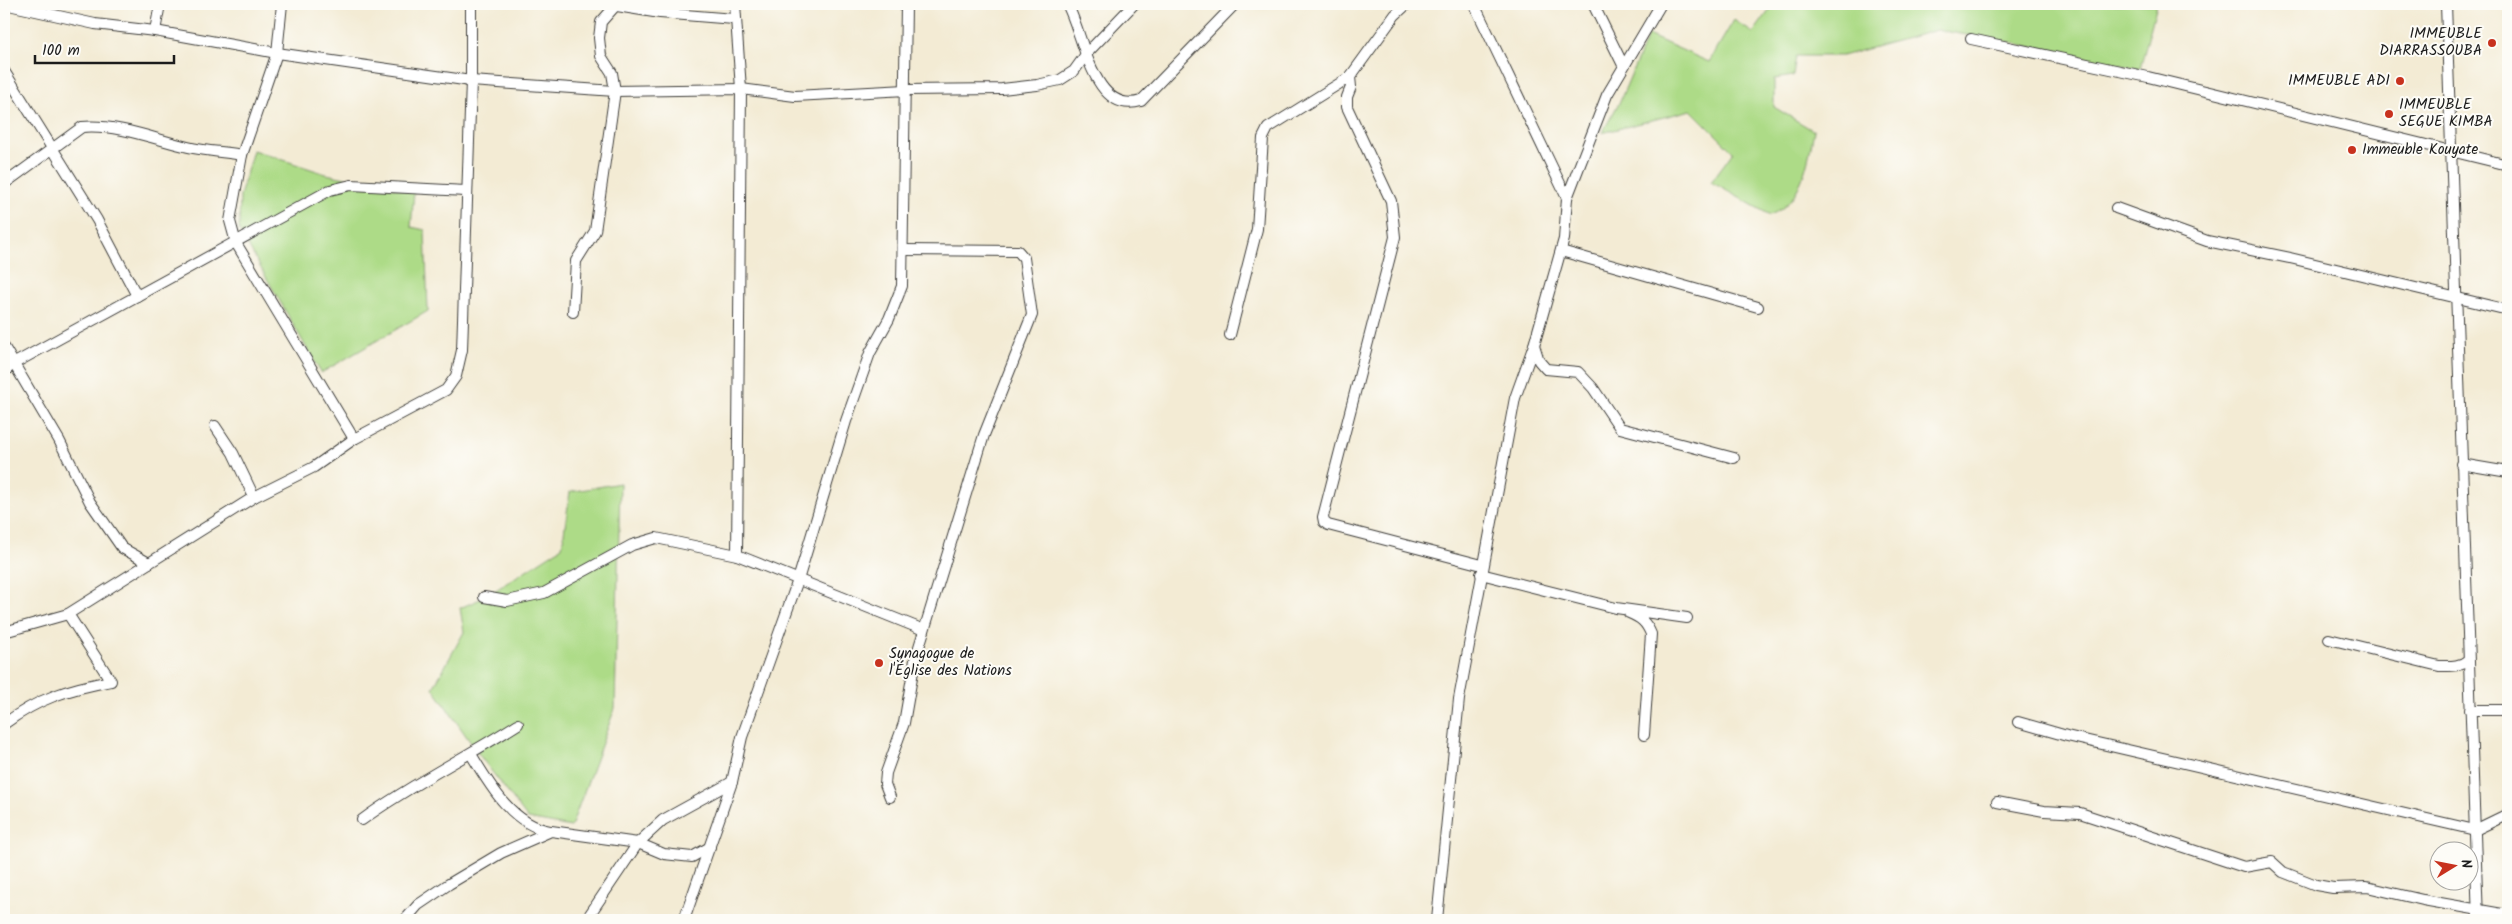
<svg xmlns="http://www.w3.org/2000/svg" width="2512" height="924" viewBox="0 0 2512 924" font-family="Kalam,sans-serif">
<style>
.green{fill:#addb87;stroke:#647c52}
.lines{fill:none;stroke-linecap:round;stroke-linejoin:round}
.minor-casing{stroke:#3c3b38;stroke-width:12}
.minor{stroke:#fff;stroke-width:10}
.poi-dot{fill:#c8321e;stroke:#fdfcf7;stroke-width:2}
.labels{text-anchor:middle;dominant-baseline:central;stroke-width:4;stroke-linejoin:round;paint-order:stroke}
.poi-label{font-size:15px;fill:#1c1c1c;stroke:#fdfcf7;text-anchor:start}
</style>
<rect width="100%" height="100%" fill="#fdfcf7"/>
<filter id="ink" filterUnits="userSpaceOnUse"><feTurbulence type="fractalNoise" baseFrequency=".02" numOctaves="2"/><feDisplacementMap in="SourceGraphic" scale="10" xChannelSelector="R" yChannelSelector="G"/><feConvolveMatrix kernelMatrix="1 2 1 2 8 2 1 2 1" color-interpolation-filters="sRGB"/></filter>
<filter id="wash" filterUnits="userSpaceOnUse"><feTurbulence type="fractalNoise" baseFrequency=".0096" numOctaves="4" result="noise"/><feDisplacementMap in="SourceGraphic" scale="20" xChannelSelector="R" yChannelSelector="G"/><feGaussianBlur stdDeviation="1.12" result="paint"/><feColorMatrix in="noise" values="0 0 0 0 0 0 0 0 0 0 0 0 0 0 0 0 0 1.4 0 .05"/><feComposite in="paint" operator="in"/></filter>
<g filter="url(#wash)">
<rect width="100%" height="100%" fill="#f3ebd4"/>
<g class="green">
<path d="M1774,4h383l-17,65 -137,-28 -66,-11 -95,26h-46l-3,20 -19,3v28l40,24c-6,30 -12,72 -44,84l-59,-33 22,-30 -42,-42 -89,23 17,-30 29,-68 61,27 25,-42 19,13z"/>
<polygon points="253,150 326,174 414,192 411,227 425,230 428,311 321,373 239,230 240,196"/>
<polygon points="620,483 615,708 571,827 528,819 480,756 433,688 464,632 460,608 485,597 562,547 570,492"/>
</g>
</g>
<g filter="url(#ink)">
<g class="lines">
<g class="minor-casing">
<g id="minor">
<polyline points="4,4 95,24 155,31 277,53 471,81 615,91 741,89 795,96 906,90 1002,89 1037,85 1060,80 1074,71 1087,53 1134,4"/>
<polyline points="735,4 741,89 737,555"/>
<path d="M1067,4c17,31 26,112 74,97l94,-97"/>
<polyline points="1407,4 1395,15 1350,77 1351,87 1347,97 1347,107 1391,201 1395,237 1323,517 1324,522 1328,525 1482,565"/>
<polyline points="1474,4 1567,198"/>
<polyline points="1593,4 1623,65"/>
<polyline points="2446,4 2478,920"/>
<polyline points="2507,4 2508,4"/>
<polyline points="617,6 660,13 734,19"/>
<polyline points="155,31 160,4"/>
<polyline points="1971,39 2148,77 2508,165"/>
<polyline points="4,71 97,220 137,296"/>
<path d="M4,184l78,-57c36,-3 72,12 106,20 17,4 36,5 54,8"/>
<polyline points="2116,208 2207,241 2290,258 2508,310"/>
<polyline points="1561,251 1758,307"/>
<polyline points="573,312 576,261 595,231 615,91 612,73 601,56 599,38 601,22 617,4"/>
<polyline points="1230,335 1257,229 1263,138 1268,128 1350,77"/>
<polyline points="1534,345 1539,361 1546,369 1578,372 1593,388 1620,428 1734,458"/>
<polyline points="4,347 59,440 90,502 122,548 149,563"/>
<polyline points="4,372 13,364 330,190 351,185 466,191"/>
<polyline points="215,426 233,453 254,497"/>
<polyline points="354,439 446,390 456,376 462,350 471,81 471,4"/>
<polyline points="2461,464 2508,472"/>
<polyline points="1481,574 1616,608 1687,618"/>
<polyline points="484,597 507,601 544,593 632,545 656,538 737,555 924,630"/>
<path d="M1629,613c12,5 17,9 22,21l-7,101"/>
<polyline points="4,632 68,614 254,497 314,467 354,439 236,243 230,221 242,155 277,53 282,4"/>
<path d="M2329,639l110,27c11,0 21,1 29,-6"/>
<polyline points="2470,710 2508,710"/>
<polyline points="2018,722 2067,736 2475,830 2508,814"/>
<path d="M4,724c35,-26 64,-35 107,-43l-43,-67"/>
<path d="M471,754c18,30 41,71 79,77"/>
<polyline points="890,797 885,784 886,773 904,723 915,660 984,435 1032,315 1024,258 1018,251 903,250"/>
<polyline points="1997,802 2044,811 2080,813 2244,867 2272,862 2283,872 2316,885 2333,888 2367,887 2423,900 2508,915"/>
<path d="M362,820c49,-36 105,-63 156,-96"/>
<polyline points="405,920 418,905 449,884 501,853 551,831 638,843 664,854 692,857 710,847"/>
<polyline points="586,920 638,843 663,820 732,782"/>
<polyline points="684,920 732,782 742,737 798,580 846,421 870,353 889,319 902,286 906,4"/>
<polyline points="1437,920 1459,699 1515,398 1534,345 1564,239 1567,198 1607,95 1661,4"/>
</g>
</g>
<use href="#minor" class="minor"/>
</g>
</g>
<g class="poi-dot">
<circle cx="2492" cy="43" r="5"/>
<circle cx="2400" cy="81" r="5"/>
<circle cx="2389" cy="114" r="5"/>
<circle cx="2352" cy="150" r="5"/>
<circle cx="879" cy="663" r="5"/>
</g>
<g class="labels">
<g class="poi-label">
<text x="2482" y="34" text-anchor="end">IMMEUBLE<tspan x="2482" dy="17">DIARRASSOUBA</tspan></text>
<text x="2390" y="81" text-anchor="end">IMMEUBLE ADI</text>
<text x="2399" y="105">IMMEUBLE<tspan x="2399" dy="17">SEGUE KIMBA</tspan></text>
<text x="2362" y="150">Immeuble Kouyate</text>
<text x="889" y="654">Synagogue de<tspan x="889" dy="17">l'Église des Nations</tspan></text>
</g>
</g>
<rect width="2512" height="924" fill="none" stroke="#fdfcf7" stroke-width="20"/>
<g transform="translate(2454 866) rotate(80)"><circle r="24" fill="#fdfcf7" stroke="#a3a29f"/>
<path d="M0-4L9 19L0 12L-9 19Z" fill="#c8321e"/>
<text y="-8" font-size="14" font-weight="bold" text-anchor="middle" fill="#1c1c1c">N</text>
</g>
<path d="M35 55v8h139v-8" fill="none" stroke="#1c1c1c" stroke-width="2.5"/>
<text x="42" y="55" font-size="15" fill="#1c1c1c" stroke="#fdfcf7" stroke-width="4" paint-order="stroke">100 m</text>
</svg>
